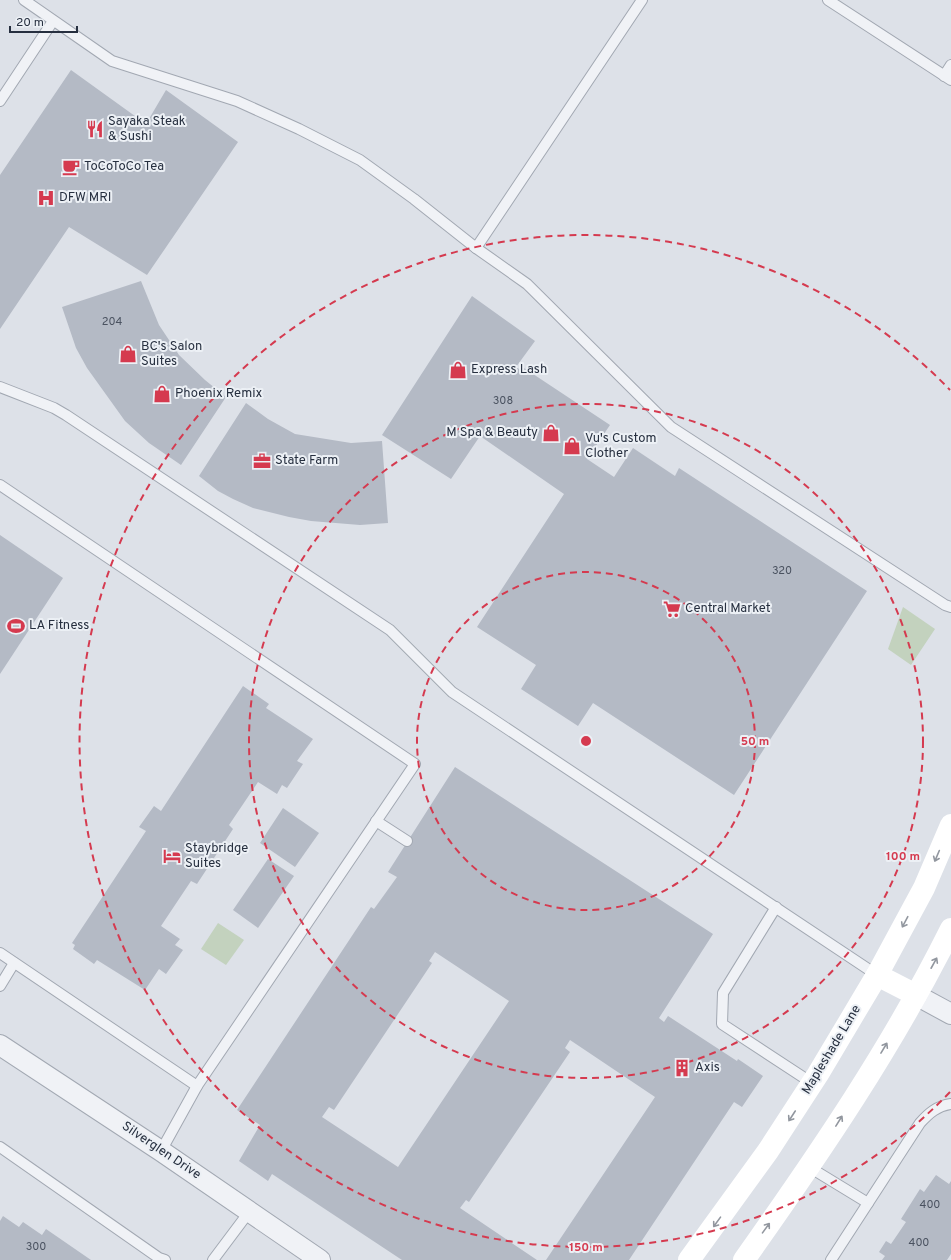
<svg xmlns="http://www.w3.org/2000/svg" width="951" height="1260" viewBox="0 0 951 1260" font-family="Overpass,sans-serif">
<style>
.green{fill:#c3d2be}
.building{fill:#b4bac5;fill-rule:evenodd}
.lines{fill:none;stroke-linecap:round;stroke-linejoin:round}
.lane-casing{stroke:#a2a8b2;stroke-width:12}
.street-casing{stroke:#a2a8b2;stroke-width:22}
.lane{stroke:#f0f2f6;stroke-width:10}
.street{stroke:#f0f2f6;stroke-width:20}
.secondary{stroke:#fff;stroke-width:22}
.oneway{stroke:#92979f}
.ring{fill:none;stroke:#d53a4f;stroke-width:2;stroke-dasharray:7 5}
.labels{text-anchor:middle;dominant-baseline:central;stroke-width:4;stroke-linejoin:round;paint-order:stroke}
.number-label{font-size:11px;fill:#4a5260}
.poi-label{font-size:13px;fill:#262f3f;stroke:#ecf0f5;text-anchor:start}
.street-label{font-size:13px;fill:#262f3f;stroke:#ecf0f5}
.centre{fill:#d53a4f;stroke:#ecf0f5;stroke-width:2}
.ring-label{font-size:12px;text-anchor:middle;font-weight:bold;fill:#d53a4f;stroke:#ecf0f5;stroke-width:4;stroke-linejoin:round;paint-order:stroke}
</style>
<rect width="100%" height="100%" fill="#dde1e8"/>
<g class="green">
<polygon points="903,607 935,629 911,665 888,649"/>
<polygon points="218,923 244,940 226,965 201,949"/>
</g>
<g class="building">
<polygon points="71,70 146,124 166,90 238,142 147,275 69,227 0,329 0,175"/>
<polygon points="141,281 159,325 179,355 205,380 226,397 181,465 149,443 125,421 87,368 76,348 62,307"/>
<polygon points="472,296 535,341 516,367 522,371 524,368 610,425 587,459 614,477 633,448 675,476 679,468 867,591 734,795 593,703 578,726 521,689 536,665 477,627 564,494 480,436 451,479 382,435"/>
<polygon points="246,403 268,419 295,434 351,443 382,441 388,523 360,525 311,521 289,517 253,508 233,499 218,491 199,476"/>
<polygon points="0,535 63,578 0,674"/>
<polygon points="243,686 269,704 266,708 313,739 297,761 303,764 287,788 282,785 277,794 258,782 229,825 233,829 197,884 191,881 161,926 180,939 175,945 183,950 166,974 159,969 145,990 97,960 94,964 73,949 75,945 72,943 146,831 139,827 154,806 161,811"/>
<path d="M455,767l258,167 -54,84 5,4 4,-6 69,45 1,-2 25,17 -21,31 -8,-5 -105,158h-83l109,-163 -85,-57 -5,8 5,4 -101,150 -3,-2 -6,8 77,52h-135l-130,-86 -4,7 -29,-20 21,-36 -23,-15 134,-203 3,2 23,-32 -9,-5zM435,952l74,49 -111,166 -76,-50 7,-10 5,3 98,-147 -3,-2z"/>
<polygon points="283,808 319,833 295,867 260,843"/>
<polygon points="268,859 294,876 258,928 233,910"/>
<polygon points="936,1175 949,1184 951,1181 951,1254 947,1260 882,1260 885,1256 879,1252 886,1241 891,1244 906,1222 901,1219 920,1189 924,1192"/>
<polygon points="3,1216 19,1227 23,1222 42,1235 46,1229 91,1260 0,1260 0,1221"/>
</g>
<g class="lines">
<g class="lane-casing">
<g id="lane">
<polyline points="24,0 112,61 237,101 299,129 360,160 414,199 476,248 527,284 671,427 945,605 951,607"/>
<polyline points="828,0 951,80"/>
<polyline points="944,76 951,65"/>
<polyline points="0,101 53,21"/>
<polyline points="476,248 642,0"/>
<polyline points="0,387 54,408 66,415 390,630 452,692 877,975"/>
<polyline points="0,485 415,764 197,1086 161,1151"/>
<polyline points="376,821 407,841"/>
<polyline points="776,907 723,993 722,1024 812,1083"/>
<polyline points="0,953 197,1086"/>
<polyline points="0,986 14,963"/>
<polyline points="0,1147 159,1258 165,1260"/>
<polyline points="809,1167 868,1203"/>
<polyline points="213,1260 249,1212"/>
<path d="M831,1260l89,-137c9,-10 17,-17 31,-19"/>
</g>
</g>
<g class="street-casing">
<g id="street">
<polyline points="916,995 951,1014"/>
<polyline points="0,1045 161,1151 320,1260"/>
</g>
</g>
<use href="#lane" class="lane"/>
<use href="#street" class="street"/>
<g class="secondary">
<polyline points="877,975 916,995"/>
<polyline points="689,1260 768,1151 818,1074 877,975 924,888 951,825"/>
<path d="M744,1260c75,-106 149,-214 207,-331"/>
</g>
</g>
<defs><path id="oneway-shaft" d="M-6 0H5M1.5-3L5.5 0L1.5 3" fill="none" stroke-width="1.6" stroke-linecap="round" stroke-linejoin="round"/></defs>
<g class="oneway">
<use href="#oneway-shaft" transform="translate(937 856) rotate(113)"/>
<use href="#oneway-shaft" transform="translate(905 922) rotate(118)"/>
<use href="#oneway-shaft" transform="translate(934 963) rotate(-61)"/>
<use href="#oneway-shaft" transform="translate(884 1048) rotate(-59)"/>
<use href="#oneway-shaft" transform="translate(792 1116) rotate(123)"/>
<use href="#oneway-shaft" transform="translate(839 1121) rotate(-58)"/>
<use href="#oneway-shaft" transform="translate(717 1222) rotate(126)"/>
<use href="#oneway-shaft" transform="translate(766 1228) rotate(-54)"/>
</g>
<g class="ring">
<circle cx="586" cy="741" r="169"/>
<circle cx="586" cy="741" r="337"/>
<path d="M950 1092A506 506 0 1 1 950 390"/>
</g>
<defs>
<g id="restaurant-bare" transform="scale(1.38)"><path d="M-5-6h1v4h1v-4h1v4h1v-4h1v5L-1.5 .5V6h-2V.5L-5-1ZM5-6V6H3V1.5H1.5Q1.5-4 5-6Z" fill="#d53a4f" stroke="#ecf0f5" stroke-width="2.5" paint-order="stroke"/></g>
<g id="cafe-bare" transform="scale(1.38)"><path d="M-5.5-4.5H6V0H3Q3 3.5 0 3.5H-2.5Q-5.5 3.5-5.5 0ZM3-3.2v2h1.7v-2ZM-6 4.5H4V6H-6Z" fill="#d53a4f" stroke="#ecf0f5" stroke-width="2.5" paint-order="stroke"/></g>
<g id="hospital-bare" transform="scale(1.38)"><path d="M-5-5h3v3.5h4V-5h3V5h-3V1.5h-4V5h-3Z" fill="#d53a4f" stroke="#ecf0f5" stroke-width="2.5" paint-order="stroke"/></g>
<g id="shop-bare" transform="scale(1.38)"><path d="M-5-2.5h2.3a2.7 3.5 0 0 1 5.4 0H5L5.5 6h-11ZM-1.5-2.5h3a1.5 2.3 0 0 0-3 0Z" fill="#d53a4f" stroke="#ecf0f5" stroke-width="2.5" paint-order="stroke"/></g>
<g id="office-bare" transform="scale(1.38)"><path d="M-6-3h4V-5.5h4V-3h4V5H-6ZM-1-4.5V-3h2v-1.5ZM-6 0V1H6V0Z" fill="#d53a4f" stroke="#ecf0f5" stroke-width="2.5" paint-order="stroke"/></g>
<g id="supermarket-bare" transform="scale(1.38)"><path d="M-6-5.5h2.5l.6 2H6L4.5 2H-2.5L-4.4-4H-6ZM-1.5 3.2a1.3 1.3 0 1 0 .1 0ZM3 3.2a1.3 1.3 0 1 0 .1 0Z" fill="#d53a4f" stroke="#ecf0f5" stroke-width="2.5" paint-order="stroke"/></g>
<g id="stadium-bare" transform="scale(1.38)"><path d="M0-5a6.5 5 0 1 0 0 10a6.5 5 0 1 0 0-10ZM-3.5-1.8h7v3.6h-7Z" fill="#d53a4f" stroke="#ecf0f5" stroke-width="2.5" paint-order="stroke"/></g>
<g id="hotel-bare" transform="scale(1.38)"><path d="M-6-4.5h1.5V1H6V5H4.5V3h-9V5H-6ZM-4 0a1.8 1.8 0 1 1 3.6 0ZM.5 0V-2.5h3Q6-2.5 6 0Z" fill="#d53a4f" stroke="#ecf0f5" stroke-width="2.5" paint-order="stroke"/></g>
<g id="building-bare" transform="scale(1.38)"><path d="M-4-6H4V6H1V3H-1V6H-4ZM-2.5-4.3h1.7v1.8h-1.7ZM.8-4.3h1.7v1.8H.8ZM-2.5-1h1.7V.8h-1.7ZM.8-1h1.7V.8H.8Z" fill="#d53a4f" stroke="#ecf0f5" stroke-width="2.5" paint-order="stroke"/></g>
</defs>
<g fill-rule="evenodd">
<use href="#restaurant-bare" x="95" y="129"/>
<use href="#cafe-bare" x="71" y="167"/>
<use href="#hospital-bare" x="46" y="198"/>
<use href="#shop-bare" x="128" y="354"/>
<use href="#shop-bare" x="458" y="370"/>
<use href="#shop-bare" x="162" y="394"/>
<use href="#shop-bare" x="551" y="433"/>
<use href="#shop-bare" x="572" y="446"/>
<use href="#office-bare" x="262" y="461"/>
<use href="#supermarket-bare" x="672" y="609"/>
<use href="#stadium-bare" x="16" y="626"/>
<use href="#hotel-bare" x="172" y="856"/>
<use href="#building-bare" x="682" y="1068"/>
</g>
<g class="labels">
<g class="number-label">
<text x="112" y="322">204</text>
<text x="503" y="401">308</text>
<text x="782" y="571">320</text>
<text x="930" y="1205">400</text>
<text x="919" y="1243">400</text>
<text x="36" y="1247">300</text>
</g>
<g class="poi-label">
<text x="108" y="122">Sayaka Steak<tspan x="108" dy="15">&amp; Sushi</tspan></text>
<text x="84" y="167">ToCoToCo Tea</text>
<text x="59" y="198">DFW MRI</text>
<text x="141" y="347">BC's Salon<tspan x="141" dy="15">Suites</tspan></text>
<text x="471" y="370">Express Lash</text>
<text x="175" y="394">Phoenix Remix</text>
<text x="538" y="433" text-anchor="end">M Spa &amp; Beauty</text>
<text x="585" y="439">Vu's Custom<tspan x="585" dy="15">Clother</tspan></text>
<text x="275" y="461">State Farm</text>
<text x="685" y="609">Central Market</text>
<text x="29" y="626">LA Fitness</text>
<text x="185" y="849">Staybridge<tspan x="185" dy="15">Suites</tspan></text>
<text x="695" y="1068">Axis</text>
</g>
<g class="street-label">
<text transform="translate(832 1050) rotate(-59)">Mapleshade Lane</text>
<text transform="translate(161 1151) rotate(34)">Silverglen Drive</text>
</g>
</g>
<circle cx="586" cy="741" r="6" class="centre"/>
<g class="ring-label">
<text x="755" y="745">50 m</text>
<text x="903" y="860">100 m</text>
<text x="586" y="1251">150 m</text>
</g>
<path d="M10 26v6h67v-6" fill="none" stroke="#262f3f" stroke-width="2"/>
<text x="16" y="26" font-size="12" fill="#262f3f" stroke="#ecf0f5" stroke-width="3" paint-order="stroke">20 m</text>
</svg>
